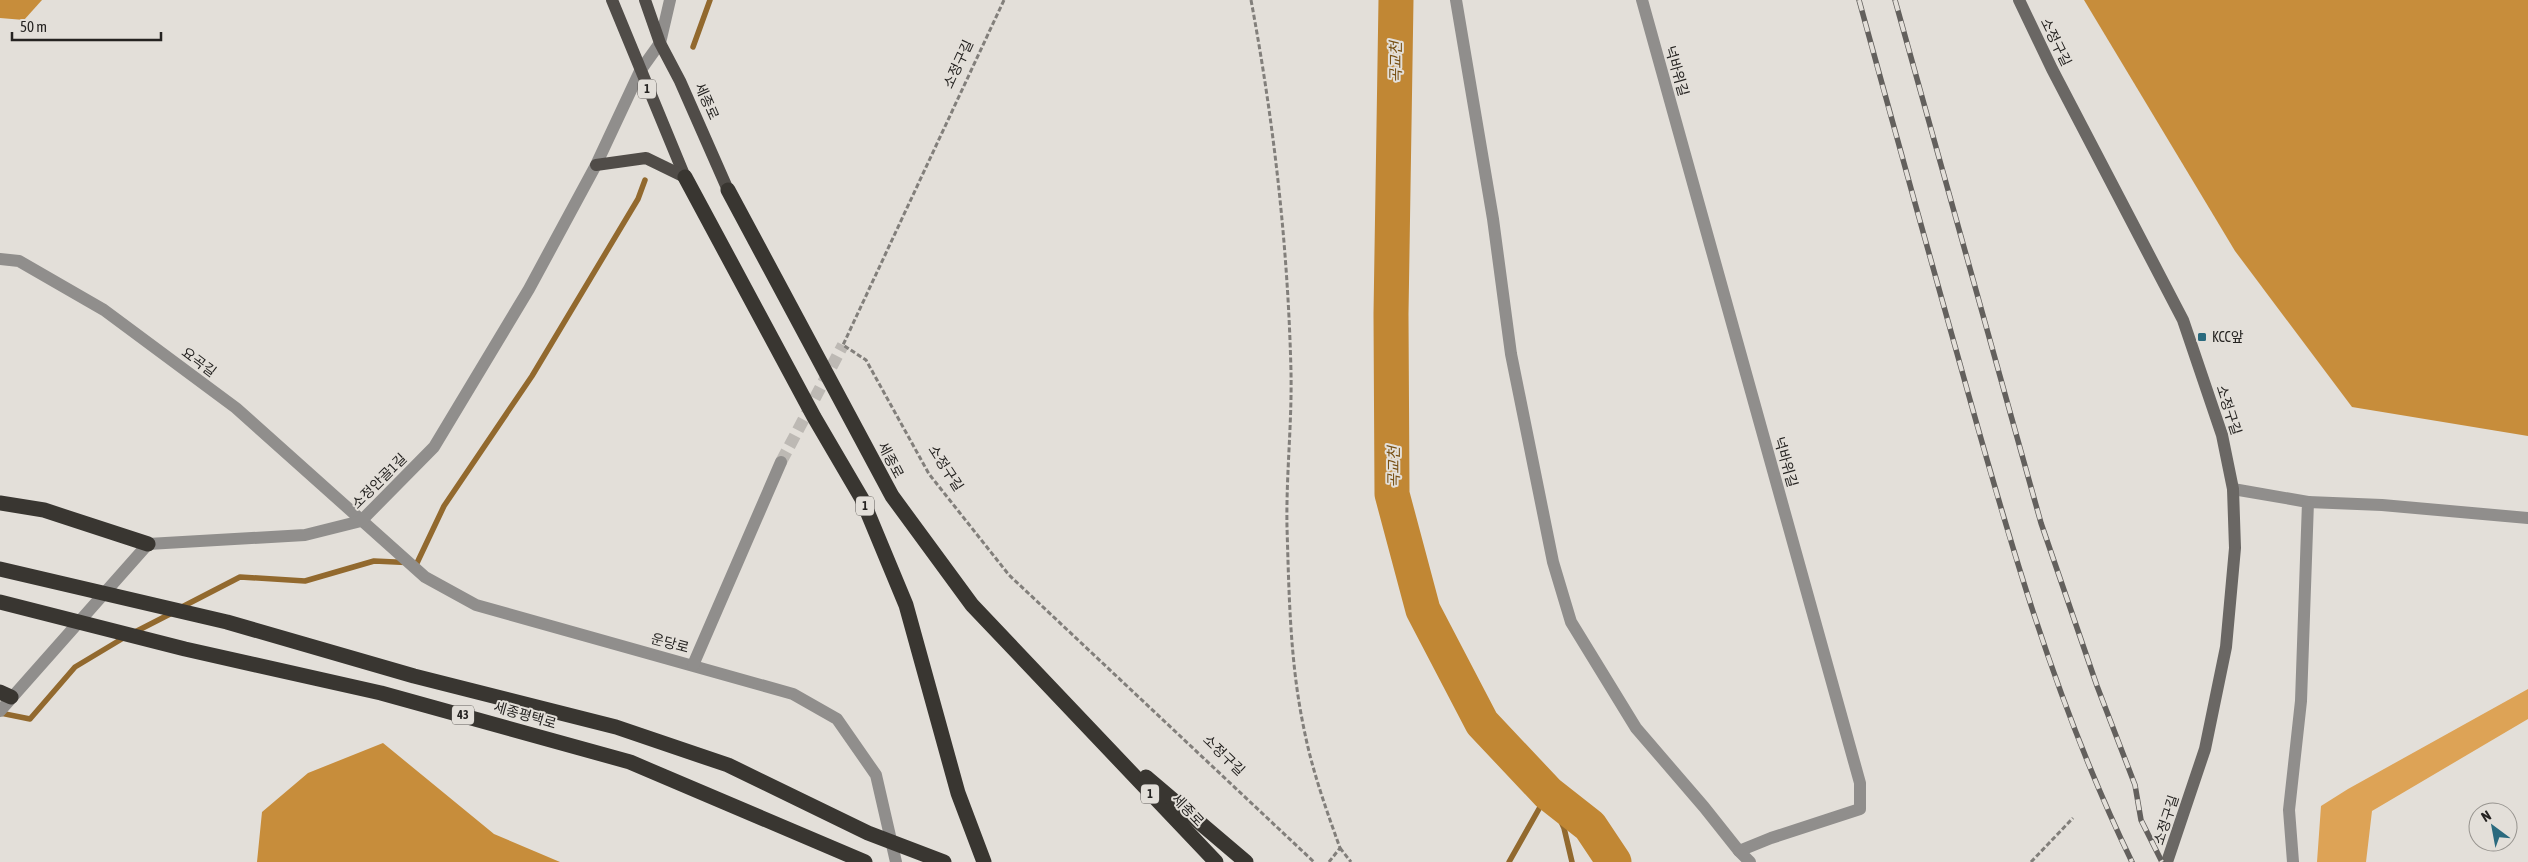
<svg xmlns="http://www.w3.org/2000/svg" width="2528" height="862" viewBox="0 0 2528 862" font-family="'Asap Condensed','Noto Sans KR',sans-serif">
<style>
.green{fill:#dda356}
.forest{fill:#c78d3b}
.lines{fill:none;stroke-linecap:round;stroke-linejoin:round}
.stream{stroke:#92692e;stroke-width:5.5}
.river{stroke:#c18734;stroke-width:35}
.street-tunnel{stroke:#bdb9b4;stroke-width:12;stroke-dasharray:12 6;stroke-linecap:butt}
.path{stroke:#827f7b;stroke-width:3;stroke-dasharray:5 2.5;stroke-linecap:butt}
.street{stroke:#908e8c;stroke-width:12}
.secondary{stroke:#6a6764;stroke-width:12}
.primary{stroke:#504c48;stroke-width:12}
.highway{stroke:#393631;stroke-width:15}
.rail-casing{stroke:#63605d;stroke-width:5.5}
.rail{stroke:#e3dfd9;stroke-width:4;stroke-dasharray:11;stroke-linecap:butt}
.poi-dot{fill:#2a6a7e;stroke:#e3dfd9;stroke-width:2}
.labels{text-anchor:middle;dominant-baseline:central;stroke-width:4;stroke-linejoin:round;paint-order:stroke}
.shield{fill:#e3dfd9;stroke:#5e5b58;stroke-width:1}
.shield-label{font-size:12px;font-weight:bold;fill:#252321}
.street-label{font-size:14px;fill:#252321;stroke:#e3dfd9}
.poi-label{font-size:14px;fill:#252321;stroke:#e3dfd9;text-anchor:start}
.water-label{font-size:15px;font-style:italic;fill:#764e11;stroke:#e3dfd9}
</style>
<rect width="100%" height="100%" fill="#e3dfd9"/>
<polygon class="green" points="2528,689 2528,719 2372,811 2366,862 2317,862 2321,806 2348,789"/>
<g class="forest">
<polygon points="0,0 42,0 24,20 0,18"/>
<polygon points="2084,0 2528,0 2528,436 2352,407 2235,251"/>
<polygon points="383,743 494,834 560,862 257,862 262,812 308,773"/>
</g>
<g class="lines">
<g class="stream">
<polyline points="693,47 710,0"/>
<polyline points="180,608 240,577 305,581 374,561 417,563 444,506 532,376 638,199 645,180"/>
<polyline points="133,633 172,613"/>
<polyline points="0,713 30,719 75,667 125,637"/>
<polyline points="1548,793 1564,828 1572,862"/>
<polyline points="1509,862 1548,793"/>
</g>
<polyline class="river" points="1396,0 1391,314 1392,494 1423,610 1482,723 1548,793 1590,826 1614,862"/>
<polyline class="street-tunnel" points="781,462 843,345"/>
<g class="path">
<polyline points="1004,0 843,345 866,360 929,474 1009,575 1314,862"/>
<path d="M1251,0c23,123 37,247 40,372 1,52 -5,104 -4,155 2,67 3,136 17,202 8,41 22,80 36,119l-11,14"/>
<polyline points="1340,848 1351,862"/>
<polyline points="2031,862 2073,818"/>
</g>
<g class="street">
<polyline points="1456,0 1493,219 1511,354 1553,562 1571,622 1636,728 1704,807 1739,851"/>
<polyline points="1642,0 1860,783 1860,809 1771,838 1739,851 1750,862"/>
<polyline points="0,259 19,261 104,310 236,408 425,577 476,605 793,694 837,719 876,775 896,862"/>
<polyline points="2233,489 2308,502 2301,701 2289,810 2293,862"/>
<polyline points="2308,502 2382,505 2528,518"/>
<polyline points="693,665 781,462"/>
<polyline points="0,711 148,544 305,535 361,521 434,447 529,289 596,165 640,71 660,43 670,0"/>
</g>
<polyline class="secondary" points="2019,0 2052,69 2183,320 2222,435 2233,489 2235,548 2226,647 2205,749 2167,862"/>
<g class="primary">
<polyline points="612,0 685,177"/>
<polyline points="645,0 660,43 680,81 728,190"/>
<polyline points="596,165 646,158 685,177"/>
</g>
<g class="highway">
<polyline points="685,177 814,417 862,499 906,605 958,793 984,862"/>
<polyline points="728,190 892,496 972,605 1216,862"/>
<polyline points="0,503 44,510 148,544"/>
<polyline points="0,569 227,622 414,676 616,727 728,765 868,833 944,862"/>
<polyline points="0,602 185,649 381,693 630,762 865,862"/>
<polyline points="0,692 11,697"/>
<polyline points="1146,777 1246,862"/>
</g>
<g class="rail-casing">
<g id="rail">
<path d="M1859,0c33,121 67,243 101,364 47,169 95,339 172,498"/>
<polyline points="1895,0 2041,523 2097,686 2135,785 2141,820 2162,862"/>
</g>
</g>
<use href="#rail" class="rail"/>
</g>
<rect class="poi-dot" x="2197" y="332" width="10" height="10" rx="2.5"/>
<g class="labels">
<g class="shield">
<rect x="638" y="79.5" width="18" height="19" rx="4"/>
<rect x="856" y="496.5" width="18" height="19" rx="4"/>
<rect x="452" y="705.5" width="22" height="19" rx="4"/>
<rect x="1141" y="784.5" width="18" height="19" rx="4"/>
</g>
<g class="shield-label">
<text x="647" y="89">1</text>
<text x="865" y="506">1</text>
<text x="463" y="715">43</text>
<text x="1150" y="794">1</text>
</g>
<g class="street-label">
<text transform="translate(2056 42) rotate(64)">소정구길</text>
<text transform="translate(958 64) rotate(-65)">소정구길</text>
<text transform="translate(1677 71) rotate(74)">넉바위길</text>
<text transform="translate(707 101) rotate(66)">세종로</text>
<text transform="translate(199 362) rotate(37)">요곡길</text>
<text transform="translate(2229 410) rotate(72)">소정구길</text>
<text transform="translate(891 460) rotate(62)">세종로</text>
<text transform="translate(1786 462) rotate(74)">넉바위길</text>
<text transform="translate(946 468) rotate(57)">소정구길</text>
<text transform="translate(379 481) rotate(-45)">소정안골1길</text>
<text transform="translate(670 643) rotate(15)">운당로</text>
<text transform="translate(525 715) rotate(16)">세종평택로</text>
<text transform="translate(1224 755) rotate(44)">소정구길</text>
<text transform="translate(1188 810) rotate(46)">세종로</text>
<text transform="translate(2166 820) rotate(-72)">소정구길</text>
</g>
<g class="poi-label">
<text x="2212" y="337">KCC앞</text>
</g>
<g class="water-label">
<text transform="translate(1395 62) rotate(-90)">곡교천</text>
<text transform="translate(1393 467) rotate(-90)">곡교천</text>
</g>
</g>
<g transform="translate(2493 827) rotate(328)"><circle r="24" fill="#e3dfd9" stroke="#97948f"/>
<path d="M0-4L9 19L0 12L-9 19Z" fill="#2a6a7e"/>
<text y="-8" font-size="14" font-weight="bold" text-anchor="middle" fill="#252321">N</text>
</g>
<path d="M12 32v8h149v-8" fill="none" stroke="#252321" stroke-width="2.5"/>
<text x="20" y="32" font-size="15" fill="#252321" stroke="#e3dfd9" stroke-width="4" paint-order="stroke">50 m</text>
</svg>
